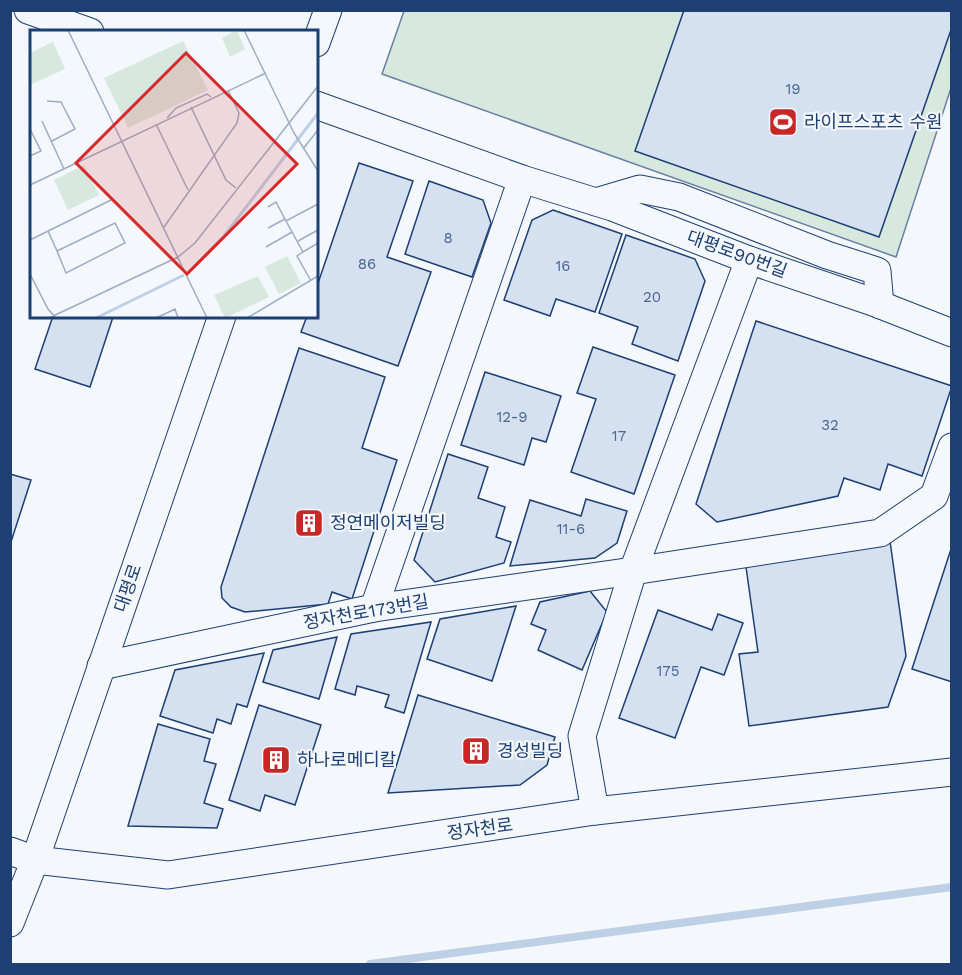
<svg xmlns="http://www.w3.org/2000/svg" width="962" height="975" viewBox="0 0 962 975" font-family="'Work Sans','Noto Sans KR',sans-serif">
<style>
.green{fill:#d7e8df;stroke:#687fa3;stroke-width:1.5}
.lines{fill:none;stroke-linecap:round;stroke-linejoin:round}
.stream{stroke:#bed0e5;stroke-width:8}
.building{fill:#d5e0f0;stroke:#1d3f73;stroke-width:1.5}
.minor-casing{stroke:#1d3f73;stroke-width:29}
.minor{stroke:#f4f7fb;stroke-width:27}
.labels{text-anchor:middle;stroke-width:4.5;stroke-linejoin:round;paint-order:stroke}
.number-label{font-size:15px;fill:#4b6792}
.poi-label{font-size:18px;fill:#1d3f73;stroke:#f4f7fb;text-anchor:start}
.street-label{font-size:18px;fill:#1d3f73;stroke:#f4f7fb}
.inset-river{fill:none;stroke:#bed0e5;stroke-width:3}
.inset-road{fill:none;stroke:#9eadc5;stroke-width:1.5}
.view{fill:#d62828;fill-opacity:0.15;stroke:#d62828;stroke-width:3}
.inset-edge{fill:none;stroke:#1d3f73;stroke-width:3}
</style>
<rect width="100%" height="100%" fill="#f4f7fb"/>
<!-- green -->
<polygon class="green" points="404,11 951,11 951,88 896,257 382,74"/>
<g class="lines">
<!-- stream -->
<polyline class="stream" points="370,964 952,887"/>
</g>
<!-- building -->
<g class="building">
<polygon points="684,10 952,10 952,27 879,237 635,151"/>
<polygon points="359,163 413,181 387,257 431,272 398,366 301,332 307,316 316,316 316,289"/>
<polygon points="429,181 483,200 491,223 472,277 405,254"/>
<polygon points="553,210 622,234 595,312 556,299 550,316 504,300 532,220"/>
<polygon points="626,235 695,259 705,281 678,361 632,344 638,327 599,313"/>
<polygon points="53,316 113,317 90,387 35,369"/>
<polygon points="756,321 952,386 922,476 888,464 880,490 844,478 838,496 717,522 696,504"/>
<polygon points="593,347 675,375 634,494 571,472 596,399 577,393"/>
<polygon points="299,348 385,377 362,448 397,460 352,599 332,592 328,604 245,612 231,607 222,598 221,587"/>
<polygon points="485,372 561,396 546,442 532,438 524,465 461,445"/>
<polygon points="448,454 488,467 478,498 505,507 496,537 511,542 504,563 435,582 414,560"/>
<polygon points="10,474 31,480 10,545"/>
<polygon points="586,499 627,511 617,543 595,558 510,566 530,500 581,516"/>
<polygon points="890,541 906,656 888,707 749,726 739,654 758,652 745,560"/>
<polygon points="952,546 952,682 912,669"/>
<polygon points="590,591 607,612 582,670 538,650 546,630 531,624 540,602"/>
<polygon points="516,606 492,681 427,659 440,619"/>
<polygon points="658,610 712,630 718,614 743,623 724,675 701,667 675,738 619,718"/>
<polygon points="431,622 404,713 385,707 389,695 357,686 355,695 335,689 351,634"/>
<polygon points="337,637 319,699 263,682 273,650"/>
<polygon points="264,653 247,707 237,704 231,724 217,719 213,733 160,716 175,670"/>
<polygon points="418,695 555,737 547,765 520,785 388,793"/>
<polygon points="259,705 321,725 295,805 265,795 260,811 229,800"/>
<polygon points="158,724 210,739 204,761 216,764 204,803 223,809 217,828 128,826"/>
</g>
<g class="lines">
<!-- minor casing -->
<g class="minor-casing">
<g id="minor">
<polyline points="28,10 90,32"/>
<polyline points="316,43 328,10"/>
<polyline points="316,105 522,179 612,207 749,260 873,302 952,333"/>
<polyline points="596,202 640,189 679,197 827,255 877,271 880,305"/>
<polyline points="374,608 522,179"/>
<polyline points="101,666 374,608 633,571 880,533 934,496 952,447"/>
<polyline points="595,811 582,736 633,571 749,260"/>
<polyline points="10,851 35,860 168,875 595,811 952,772"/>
<polyline points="10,923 35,860 222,316"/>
</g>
</g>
<!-- minor -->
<use href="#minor" class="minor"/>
</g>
<!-- icons -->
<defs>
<g id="stadium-square" transform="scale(1.5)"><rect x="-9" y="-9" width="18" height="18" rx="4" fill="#c62828" stroke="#f4f7fb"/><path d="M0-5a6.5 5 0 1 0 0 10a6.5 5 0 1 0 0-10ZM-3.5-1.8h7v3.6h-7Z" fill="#fff"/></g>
<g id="building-square" transform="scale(1.5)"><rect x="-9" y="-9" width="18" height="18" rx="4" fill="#c62828" stroke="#f4f7fb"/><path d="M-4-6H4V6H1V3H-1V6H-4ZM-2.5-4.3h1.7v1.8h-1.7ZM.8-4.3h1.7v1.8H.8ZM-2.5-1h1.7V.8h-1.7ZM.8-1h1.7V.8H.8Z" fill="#fff"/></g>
</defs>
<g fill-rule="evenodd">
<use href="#stadium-square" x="783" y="122"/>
<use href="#building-square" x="309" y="523"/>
<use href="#building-square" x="476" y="751"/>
<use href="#building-square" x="276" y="760"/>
</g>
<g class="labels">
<!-- number labels -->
<g class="number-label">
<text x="793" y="94">19</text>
<text x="448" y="243">8</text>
<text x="367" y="269">86</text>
<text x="563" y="271">16</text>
<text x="652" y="302">20</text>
<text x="512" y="422">12-9</text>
<text x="830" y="430">32</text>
<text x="619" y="441">17</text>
<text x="571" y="534">11-6</text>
<text x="668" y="676">175</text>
</g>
<!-- poi labels -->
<g class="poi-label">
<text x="804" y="128">라이프스포츠 수원</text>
<text x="330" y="529">정연메이저빌딩</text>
<text x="497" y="757">경성빌딩</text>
<text x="297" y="766">하나로메디칼</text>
</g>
<!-- street labels -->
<g class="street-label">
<text transform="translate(737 254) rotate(20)" y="6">대평로90번길</text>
<text transform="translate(128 588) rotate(-71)" y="6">대평로</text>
<text transform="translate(366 612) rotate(-10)" y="6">정자천로173번길</text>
<text transform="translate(480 829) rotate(-8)" y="6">정자천로</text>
</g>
</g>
<!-- overview -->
<g transform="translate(30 30)">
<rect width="288" height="288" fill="#f4f7fb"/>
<path d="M207,0L215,19L200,27L192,8ZM153,11L178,60L98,98L74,48ZM23,12L35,39L0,55V23ZM54,135L69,165L38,180L24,150ZM257,226L271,253L249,264L235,237ZM228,246L239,267L195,288L184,265Z" fill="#d7e8df"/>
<path class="inset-river" d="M158,243L194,206L288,83M66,288L154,245"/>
<path class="inset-road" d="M38,0L177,288M214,0L264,103L288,141M17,71L31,72L45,99L22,111M161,77L196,150L206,158M137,88L146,78L177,64L181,67M12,91L34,139M126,94L158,160M0,99L11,121L0,126M273,119L288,100M0,155L236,43M238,177L246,172L256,191L288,174M256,191L273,222L288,213M134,197L207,93L209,83L198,60M238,198L255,189M18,201L27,221L36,243L95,213L85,193L27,221M0,210L83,169M268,211L288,200M236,217L262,202M273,222L267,226L281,251M0,244L18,279L26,288M19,288L148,227L165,213L288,56M126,288L145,279L148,288M217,288L288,246"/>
<path class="view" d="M156,23L267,134L157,244L46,133Z"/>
<rect width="288" height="288" class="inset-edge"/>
</g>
<!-- border -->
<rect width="962" height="975" fill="none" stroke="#1d3f73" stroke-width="24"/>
</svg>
